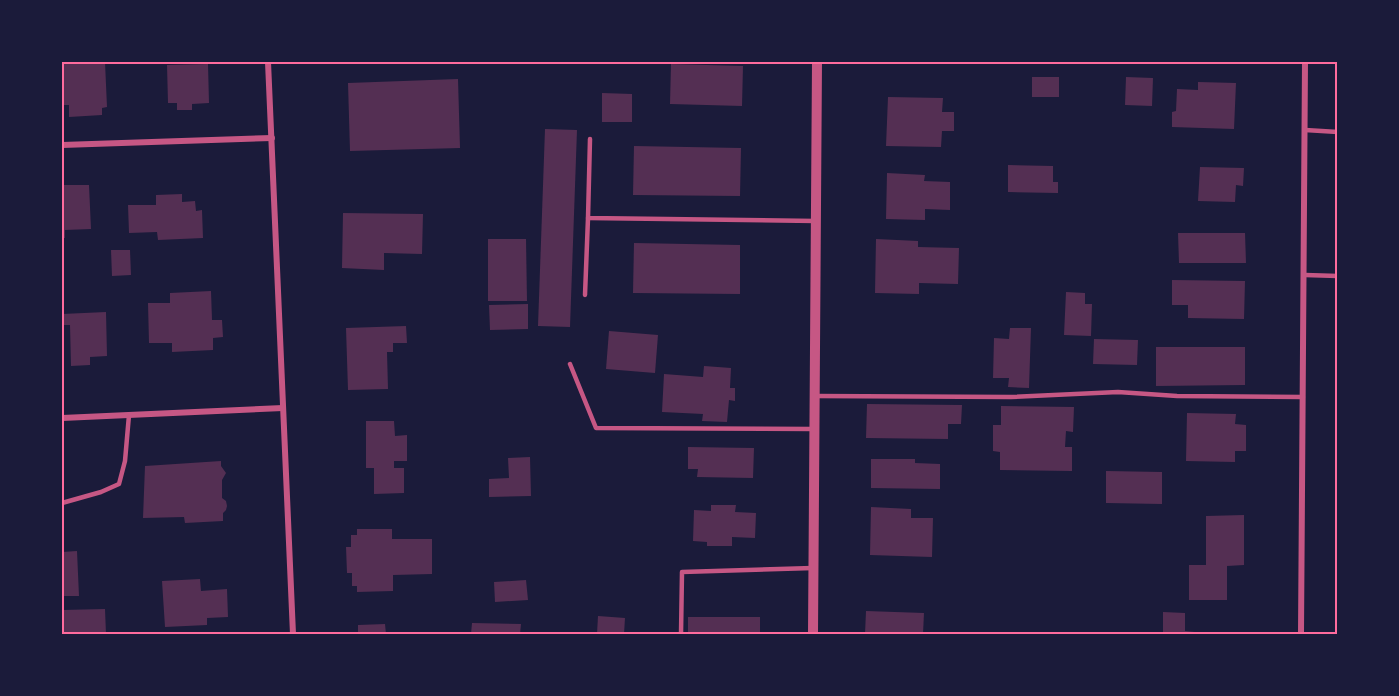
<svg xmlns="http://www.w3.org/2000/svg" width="1399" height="696" viewBox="0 0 1399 696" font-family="'PT Sans',sans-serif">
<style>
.building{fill:#542f53}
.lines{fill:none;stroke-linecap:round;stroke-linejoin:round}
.service{stroke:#c65784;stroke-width:4.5}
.minor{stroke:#c65784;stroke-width:6}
.tertiary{stroke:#c65784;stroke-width:10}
.neatline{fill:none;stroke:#ff6b9d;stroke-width:2}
</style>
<rect width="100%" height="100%" fill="#1b1b3a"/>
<!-- building -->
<g class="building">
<polygon points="62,62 105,62 107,107 102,108 102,115 69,117 69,105 63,105"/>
<polygon points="208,64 209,103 192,104 192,110 177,110 177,103 168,103 167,65"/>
<polygon points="671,64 743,66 742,106 670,104"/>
<rect x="1032" y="77" width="27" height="20"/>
<polygon points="1126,77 1153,78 1152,106 1125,105"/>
<polygon points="458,79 460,148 350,151 348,83"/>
<polygon points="1198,82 1236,83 1234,129 1172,127 1172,112 1176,111 1177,89 1198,90"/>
<polygon points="602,93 632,94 632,122 602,122"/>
<polygon points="888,97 943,98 942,112 954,112 954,131 942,131 941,147 886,146"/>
<polygon points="545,129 577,130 570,327 538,326"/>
<polygon points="634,146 741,148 740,196 633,195"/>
<polygon points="1008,165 1053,166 1053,182 1058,182 1058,193 1008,192"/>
<polygon points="1200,167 1244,168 1243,186 1236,185 1235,202 1198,201"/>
<polygon points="887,173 925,175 924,181 950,182 950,210 925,209 925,220 886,219"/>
<polygon points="62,185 89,185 91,229 65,230 65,238 62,238"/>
<polygon points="182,194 182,202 195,201 196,211 202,210 203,238 158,240 157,232 129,233 128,205 156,205 156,195"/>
<polygon points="343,213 423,214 422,254 384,253 384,270 342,268"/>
<polygon points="1178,233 1245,233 1246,263 1179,263"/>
<polygon points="488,239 526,239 527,301 488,301"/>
<polygon points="876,239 918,241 918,247 959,248 958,284 919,283 919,294 875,293"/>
<polygon points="634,243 740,245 740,294 633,293"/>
<polygon points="111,250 130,250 131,275 112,276"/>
<polygon points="1172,280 1245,281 1244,319 1188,318 1188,305 1172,305"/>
<polygon points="211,291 212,320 222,320 223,337 213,338 213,350 172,352 172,343 149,343 148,303 170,303 170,293"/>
<polygon points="1066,292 1085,293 1085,304 1092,304 1091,336 1064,335"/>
<polygon points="528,304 528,329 490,330 489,305"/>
<polygon points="106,312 107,356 90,357 90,365 71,366 70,325 62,325 62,314"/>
<polygon points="406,326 407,343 393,343 393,352 387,352 388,389 348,390 346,328"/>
<polygon points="1010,328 1031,328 1029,388 1008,387 1009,378 993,378 994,338 1009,339"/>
<polygon points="609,331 658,335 655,373 606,369"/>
<polygon points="1094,339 1138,340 1137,365 1093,364"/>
<polygon points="1156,347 1245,347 1245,385 1156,386"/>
<polygon points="704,366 731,368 730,388 735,388 735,401 729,400 727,422 702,421 703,414 662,412 664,374 703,377"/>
<polygon points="867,404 962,405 961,424 948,424 948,439 866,438"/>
<polygon points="1001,406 1074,407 1073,432 1066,431 1065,447 1072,447 1072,471 1000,470 1000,452 993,451 993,425 1001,425"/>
<polygon points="1187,413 1236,414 1235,424 1246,425 1246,451 1235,451 1235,462 1186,461"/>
<polygon points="366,421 394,421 395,436 407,435 407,461 394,461 394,468 404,468 404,493 374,494 374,468 366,468"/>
<polygon points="688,447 754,448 753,478 697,477 698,469 688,469"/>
<polygon points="530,457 531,496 489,497 489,479 509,478 508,458"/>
<polygon points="871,459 915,459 915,463 940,464 940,489 871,488"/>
<polygon points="221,461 221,466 226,473 222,480 222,498 226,501 227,506 226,510 223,513 223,521 185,523 184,517 143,518 145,466"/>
<polygon points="1106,471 1162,472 1162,504 1106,503"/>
<polygon points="711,505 736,505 735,512 756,513 755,538 732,537 732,546 707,546 707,542 693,541 694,510 711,511"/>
<polygon points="871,507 911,509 911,518 933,518 932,557 870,555"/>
<polygon points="1244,515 1244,565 1227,566 1227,600 1189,600 1189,565 1206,565 1206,516"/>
<polygon points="357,529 392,529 392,539 432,539 432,574 393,575 393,591 357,592 357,586 352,586 352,573 347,573 346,547 351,547 351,535 357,535"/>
<polygon points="77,551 79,596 64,596 64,604 62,605 62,552"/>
<polygon points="200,579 201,591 227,589 228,617 207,618 207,625 165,627 162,581"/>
<polygon points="526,580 528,600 495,602 494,582"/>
<polygon points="105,609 106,634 62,634 62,610"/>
<polygon points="866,611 924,613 923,634 865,634"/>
<polygon points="1163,612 1185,613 1185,631 1195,632 1195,634 1163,634"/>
<polygon points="598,616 625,618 624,634 597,634"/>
<rect x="688" y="617" width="72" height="17"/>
<polygon points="472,623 521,624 520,634 471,634"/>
<polygon points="385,624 386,634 358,634 358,625"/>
</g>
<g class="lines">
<!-- service -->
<g class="service">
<polyline points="1305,130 1338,132"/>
<polyline points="590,139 588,218 816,221"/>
<polyline points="1305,275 1338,276"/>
<polyline points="585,295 588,218"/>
<polyline points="570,364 596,428 814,429"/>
<polyline points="815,396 1011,397 1118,392 1177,396 1303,397"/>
<polyline points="62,503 101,492 119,484 125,461 129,415"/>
<polyline points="681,634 682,572 813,568"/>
</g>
<!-- minor -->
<g class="minor">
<polyline points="268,62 293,634"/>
<polyline points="62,145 272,138"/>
<polyline points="62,418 283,408"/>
<polyline points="1301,634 1305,62"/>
</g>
<!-- tertiary -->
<polyline class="tertiary" points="813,634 817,62"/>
</g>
<!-- border -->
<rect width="1399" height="696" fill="none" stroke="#1b1b3a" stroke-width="126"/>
<rect x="63" y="63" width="1273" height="570" class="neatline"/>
</svg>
